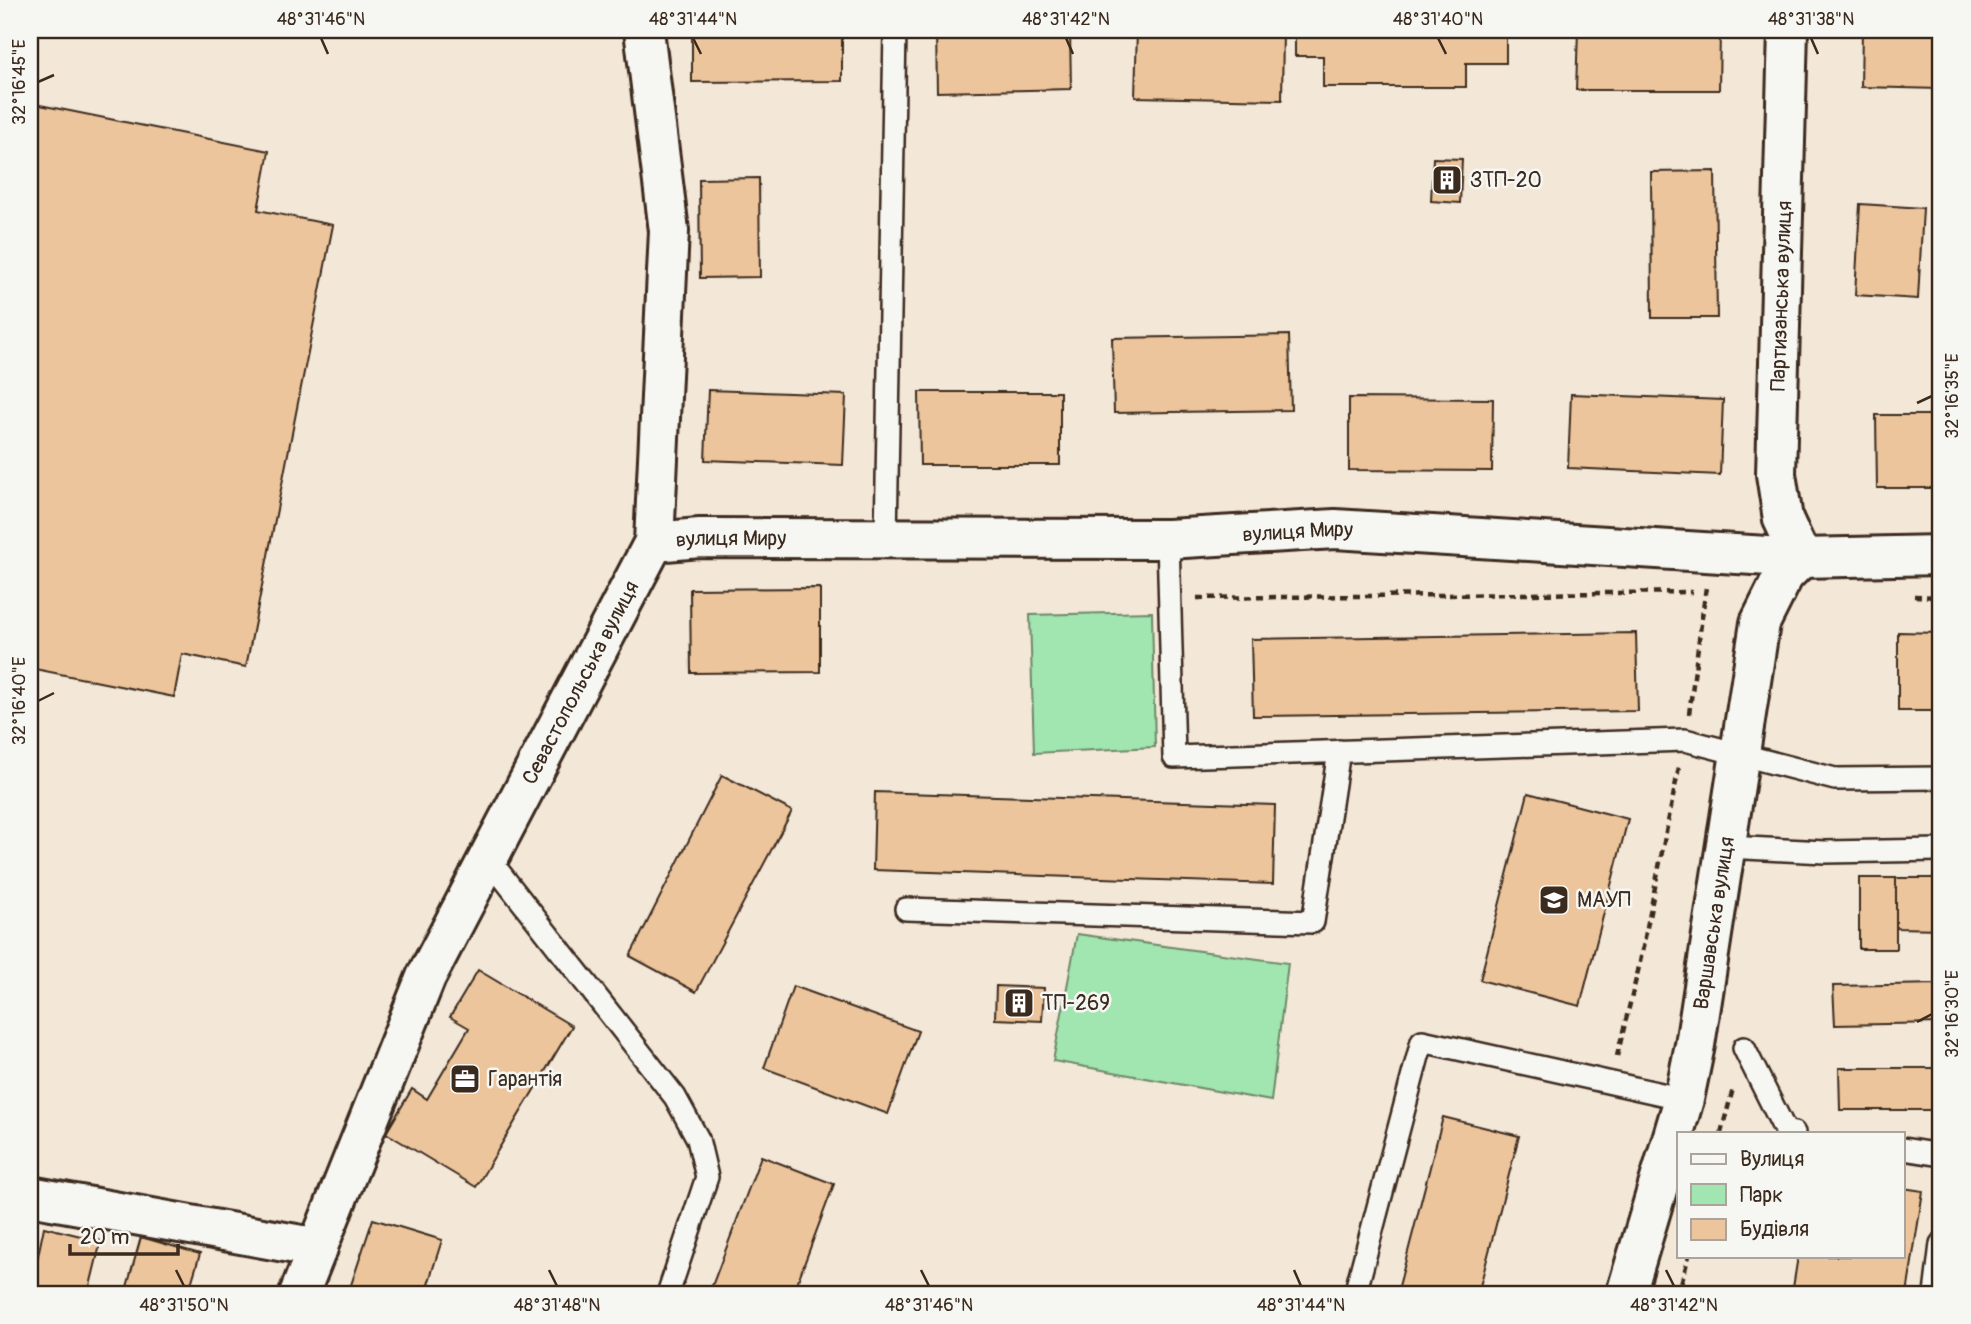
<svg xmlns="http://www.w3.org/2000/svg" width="1971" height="1324" viewBox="0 0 1971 1324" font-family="Pangolin,sans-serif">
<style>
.green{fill:#a1e5b0;stroke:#6e8867;stroke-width:2}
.building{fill:#ecc59c;stroke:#3b2a1e;stroke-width:2}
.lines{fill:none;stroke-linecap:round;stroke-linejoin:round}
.service-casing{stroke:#3b2a1e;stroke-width:26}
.minor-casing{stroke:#3b2a1e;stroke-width:44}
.tertiary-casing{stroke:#3b2a1e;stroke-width:44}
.path{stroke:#3b2a1e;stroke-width:4.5;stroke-dasharray:7 5;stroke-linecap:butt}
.service{stroke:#f6f6f2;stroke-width:21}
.minor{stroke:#f6f6f2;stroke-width:38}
.tertiary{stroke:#f6f6f2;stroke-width:38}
.ticks{fill:none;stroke:#3b2a1e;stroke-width:2.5}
.labels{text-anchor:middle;stroke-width:5;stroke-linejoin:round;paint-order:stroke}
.poi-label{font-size:21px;fill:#3b2a1e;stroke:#f6f6f2;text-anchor:start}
.street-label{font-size:21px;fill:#3b2a1e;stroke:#f6f6f2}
.neatline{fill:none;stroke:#3b2a1e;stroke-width:2.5}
.ticks-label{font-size:18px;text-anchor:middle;fill:#3b2a1e}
</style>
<rect width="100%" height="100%" fill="#f3e7d8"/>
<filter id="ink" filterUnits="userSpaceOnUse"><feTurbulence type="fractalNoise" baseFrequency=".0143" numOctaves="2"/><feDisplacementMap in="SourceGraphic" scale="14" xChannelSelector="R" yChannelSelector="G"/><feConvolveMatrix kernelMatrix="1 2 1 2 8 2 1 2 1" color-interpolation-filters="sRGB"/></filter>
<g filter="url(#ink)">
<!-- green -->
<g class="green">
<polygon points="1152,612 1155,747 1034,753 1030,615"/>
<polygon points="1077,934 1288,963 1271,1101 1053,1061"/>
</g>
<!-- building -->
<g class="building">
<polygon points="692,30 842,30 842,81 692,82"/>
<polygon points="936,30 1070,30 1071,89 937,92"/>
<polygon points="1137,30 1283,30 1282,100 1135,97"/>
<polygon points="1295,30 1506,30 1506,63 1466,63 1466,87 1323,87 1323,56 1295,56"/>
<polygon points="1578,30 1720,30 1719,90 1576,90"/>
<polygon points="1862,30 1941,30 1941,89 1861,87"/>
<polygon points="30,103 269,151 258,210 333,225 246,667 182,654 174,697 30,668"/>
<polygon points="1433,158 1462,159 1460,203 1431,201"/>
<polygon points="1715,171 1717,318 1652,318 1651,172"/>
<polygon points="759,178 760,277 700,278 699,179"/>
<polygon points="1860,204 1923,208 1918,299 1855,295"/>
<polygon points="1289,335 1291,410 1114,413 1112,338"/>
<polygon points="708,390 846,395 843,465 705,460"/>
<polygon points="919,392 1060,392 1060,465 920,465"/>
<polygon points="1571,394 1723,400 1720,475 1568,468"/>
<polygon points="1349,398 1493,399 1492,471 1349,470"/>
<polygon points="1876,415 1941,415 1941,488 1877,488"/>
<polygon points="820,588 820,672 691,673 690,589"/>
<polygon points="1898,632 1941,633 1941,711 1898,711"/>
<polygon points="1636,633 1638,711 1253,716 1251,639"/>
<polygon points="722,775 792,811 696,992 630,956"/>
<polygon points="875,792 1275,805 1273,884 873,870"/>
<polygon points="1528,793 1628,819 1580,1006 1480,980"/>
<rect x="1859" y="878" width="37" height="71"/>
<polygon points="1896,878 1941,878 1941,929 1896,928"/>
<polygon points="478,970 572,1026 476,1187 386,1133 412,1089 427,1099 469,1028 450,1017"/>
<polygon points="1941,984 1941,1023 1835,1025 1833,986"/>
<polygon points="793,986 918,1031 888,1114 764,1068"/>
<polygon points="996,986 1044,988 1042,1021 995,1019"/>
<polygon points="1839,1068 1941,1068 1941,1110 1840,1110"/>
<polygon points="1443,1117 1519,1136 1478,1294 1397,1294"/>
<polygon points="761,1156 834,1184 793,1294 709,1294"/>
<polygon points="1903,1188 1923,1191 1907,1294 1792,1294 1798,1256 1903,1256"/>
<polygon points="373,1219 442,1240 425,1294 348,1294"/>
<polygon points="44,1227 101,1241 88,1294 30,1294"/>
<polygon points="141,1237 200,1254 188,1294 125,1294"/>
<polygon points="944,1285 969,1294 940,1294"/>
</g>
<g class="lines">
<!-- service casing -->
<g class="service-casing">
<g id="service">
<polyline points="886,538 895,30"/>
<polyline points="1168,539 1174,757 1685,740 1835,779 1941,778"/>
<polyline points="1726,847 1825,852 1941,850"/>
<polyline points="488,858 675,1097 698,1139 707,1177 668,1294"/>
<polyline points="906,909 1313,922 1339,751"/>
<polyline points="1744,1048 1786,1132 1794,1133"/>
<polyline points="1903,1149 1941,1155"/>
<polyline points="1355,1294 1422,1041 1684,1099"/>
<polyline points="1935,1294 1941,1244"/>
</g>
</g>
<!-- minor casing -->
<g class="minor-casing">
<g id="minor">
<polyline points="1788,30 1776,474 1783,519 1801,558"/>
<path id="s1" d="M654,542L700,538L1168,539L1335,529L1801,558L1941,555"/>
<polyline points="30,1196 318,1248"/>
<path id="s2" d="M1626,1294L1684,1099L1695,1045L1760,623L1784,575L1801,558"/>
</g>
</g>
<!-- tertiary casing -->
<g class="tertiary-casing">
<g id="tertiary">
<path id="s3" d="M299,1294L426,977L654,542L669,231L644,30"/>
</g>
</g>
<!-- path -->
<g class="path">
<polyline points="1914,596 1941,597"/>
<polyline points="1197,598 1692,592"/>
<polyline points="1689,714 1706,587"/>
<polyline points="1617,1056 1639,967 1679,767"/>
<polyline points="1721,1133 1733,1089"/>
<polyline points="1678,1294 1689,1256"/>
</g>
<!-- service -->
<use href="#service" class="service"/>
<!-- minor -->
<use href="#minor" class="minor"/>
<!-- tertiary -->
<use href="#tertiary" class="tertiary"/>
</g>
</g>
<!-- ticks -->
<path class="ticks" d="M321,38L328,54M693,38L701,54M1066,38L1073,54M1438,38L1446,54M1811,38L1818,54M38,82L54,75M1917,403L1932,396M38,701L54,693M1917,1022L1932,1014M176,1270L184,1286M549,1270L557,1286M921,1270L929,1286M1294,1270L1301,1286M1666,1270L1674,1286"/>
<!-- icons -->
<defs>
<g id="building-square" transform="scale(1.575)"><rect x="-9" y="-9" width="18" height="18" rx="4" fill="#3b2a1e" stroke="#f6f6f2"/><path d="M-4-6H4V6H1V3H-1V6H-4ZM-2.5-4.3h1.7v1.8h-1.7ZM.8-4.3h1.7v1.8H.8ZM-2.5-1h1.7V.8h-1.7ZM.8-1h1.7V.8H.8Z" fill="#fff"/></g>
<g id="university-square" transform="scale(1.575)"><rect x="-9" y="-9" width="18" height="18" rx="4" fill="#3b2a1e" stroke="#f6f6f2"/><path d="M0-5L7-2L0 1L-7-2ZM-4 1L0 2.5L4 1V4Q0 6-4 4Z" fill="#fff"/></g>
<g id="office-square" transform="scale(1.575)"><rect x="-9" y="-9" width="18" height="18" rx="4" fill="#3b2a1e" stroke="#f6f6f2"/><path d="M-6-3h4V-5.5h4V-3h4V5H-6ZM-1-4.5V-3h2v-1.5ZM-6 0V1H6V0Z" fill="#fff"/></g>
</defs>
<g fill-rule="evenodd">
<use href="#building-square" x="1447" y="180"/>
<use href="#university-square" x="1554" y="900"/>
<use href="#building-square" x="1019" y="1003"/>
<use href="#office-square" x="465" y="1079"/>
</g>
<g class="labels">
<!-- poi labels -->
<g class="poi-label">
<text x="1470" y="187">ЗТП-20</text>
<text x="1577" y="907">МАУП</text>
<text x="1042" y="1010">ТП-269</text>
<text x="488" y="1086">Гарантія</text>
</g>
<!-- street labels -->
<g class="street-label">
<text transform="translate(1781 296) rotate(-88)" y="7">Партизанська вулиця</text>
<text dy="7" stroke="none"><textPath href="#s1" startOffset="644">вулиця Миру</textPath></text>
<text dy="7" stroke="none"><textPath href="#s1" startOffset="77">вулиця Миру</textPath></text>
<text dy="7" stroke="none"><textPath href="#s3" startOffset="674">Севастопольська вулиця</textPath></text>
<text dy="7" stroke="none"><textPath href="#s2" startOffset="382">Варшавська вулиця</textPath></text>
</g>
</g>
<!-- margin -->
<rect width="1971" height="1324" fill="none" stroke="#f6f6f2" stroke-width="77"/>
<!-- legend -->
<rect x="1677" y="1132" width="228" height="126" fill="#f6f6f2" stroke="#aba49d" stroke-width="2"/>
<rect x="1691" y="1154" width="35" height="10" fill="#f6f6f2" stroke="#aba49d" stroke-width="2"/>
<text x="1740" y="1166" font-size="21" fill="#3b2a1e">Вулиця</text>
<rect x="1691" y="1184" width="35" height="21" fill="#a1e5b0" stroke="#aba49d" stroke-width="2"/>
<text x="1740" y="1202" font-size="21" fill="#3b2a1e">Парк</text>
<rect x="1691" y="1219" width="35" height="21" fill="#ecc59c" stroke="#aba49d" stroke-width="2"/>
<text x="1740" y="1236" font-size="21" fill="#3b2a1e">Будівля</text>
<!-- scale -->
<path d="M70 1244v10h108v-10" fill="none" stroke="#3b2a1e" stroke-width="3.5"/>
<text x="80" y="1244" font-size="21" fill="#3b2a1e" stroke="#f6f6f2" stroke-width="5" paint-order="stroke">20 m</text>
<rect x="38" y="38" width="1894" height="1248" class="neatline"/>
<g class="ticks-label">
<text x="321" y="25">48°31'46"N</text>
<text x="693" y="25">48°31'44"N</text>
<text x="1066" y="25">48°31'42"N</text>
<text x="1438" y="25">48°31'40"N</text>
<text x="1811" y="25">48°31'38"N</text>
<text transform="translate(19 82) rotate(-90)" y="6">32°16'45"E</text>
<text transform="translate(1952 396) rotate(-90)" y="6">32°16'35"E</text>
<text transform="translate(19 701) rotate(-90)" y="6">32°16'40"E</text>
<text transform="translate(1952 1014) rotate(-90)" y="6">32°16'30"E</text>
<text x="184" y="1311">48°31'50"N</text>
<text x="557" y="1311">48°31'48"N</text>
<text x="929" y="1311">48°31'46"N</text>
<text x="1301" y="1311">48°31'44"N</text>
<text x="1674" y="1311">48°31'42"N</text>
</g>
</svg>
